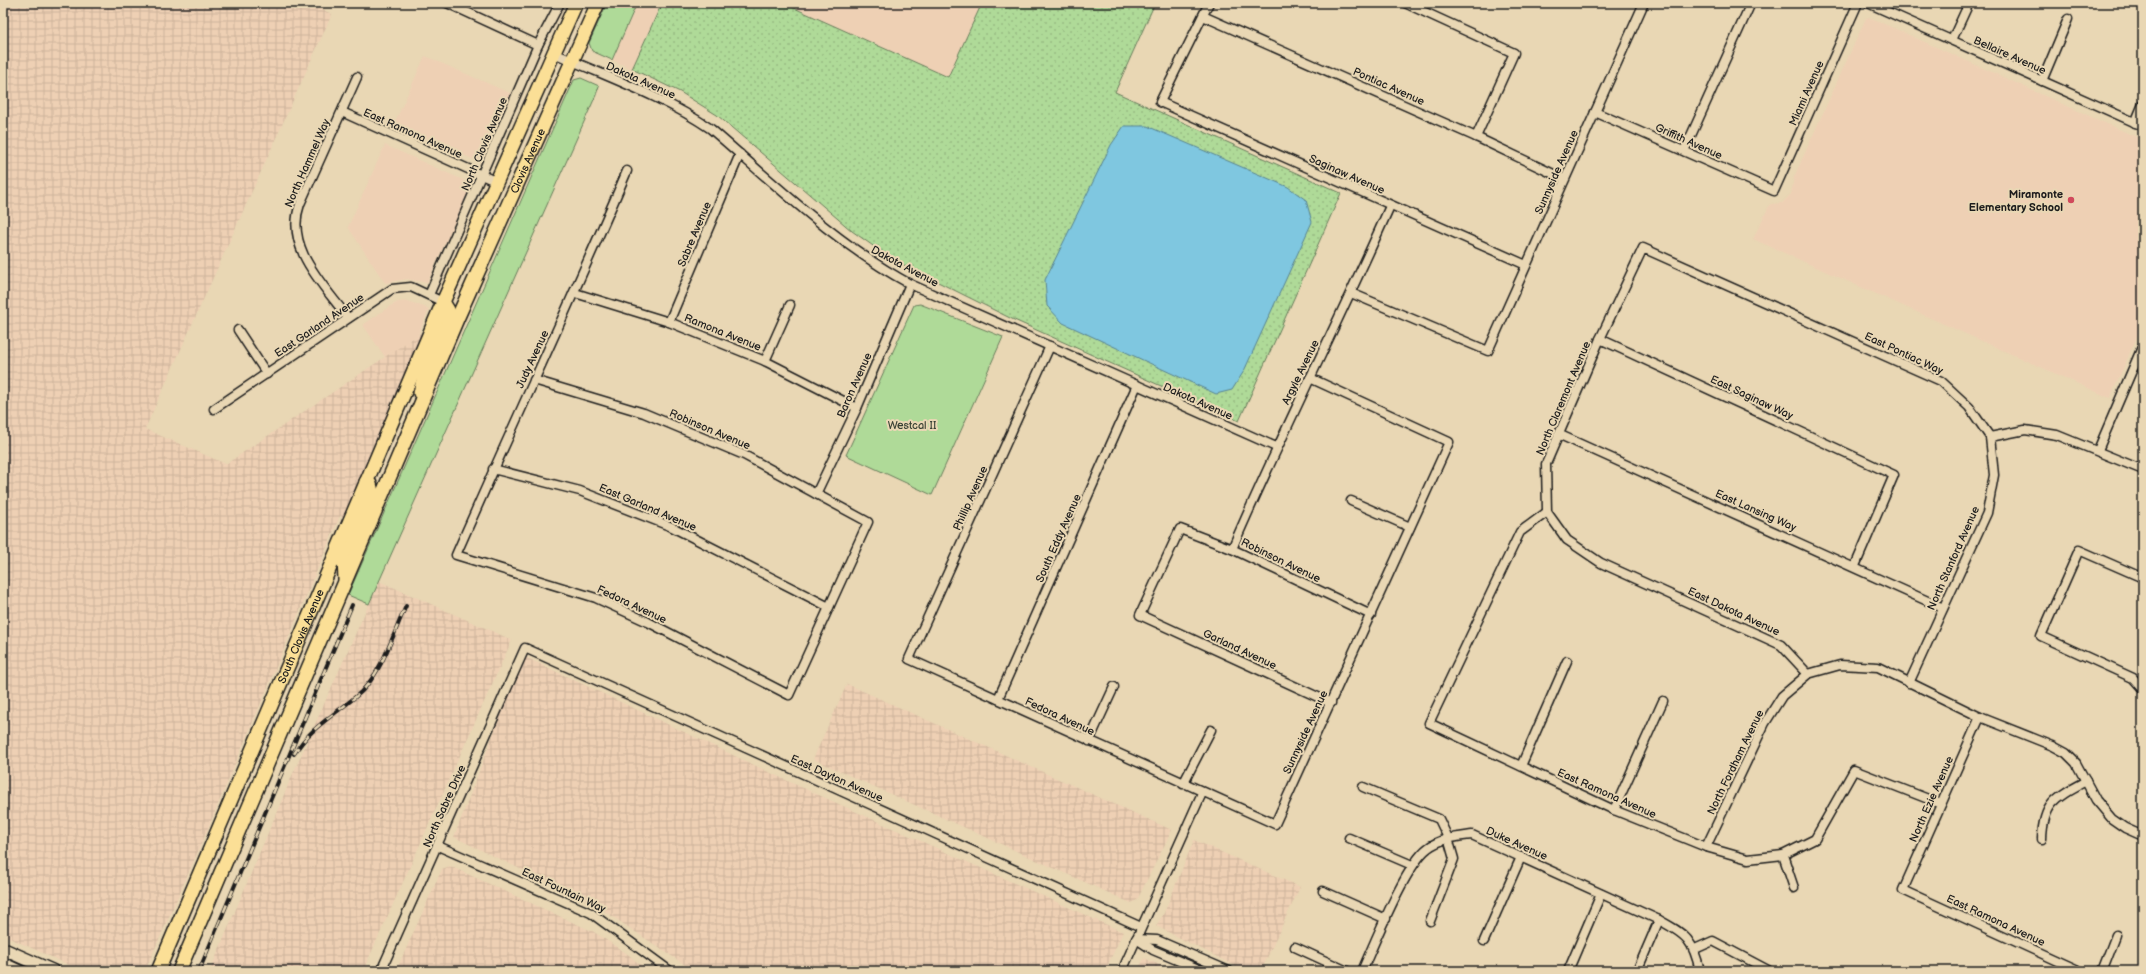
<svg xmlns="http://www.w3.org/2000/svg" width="2146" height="974" viewBox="0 0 2146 974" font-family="'Balsamiq Sans',sans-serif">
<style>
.built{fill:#eed0b4}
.industrial{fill:url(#industrial-grid)}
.grass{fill:url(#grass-dots);stroke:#667b5a}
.park{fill:#afda98;stroke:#667b5a}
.water{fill:#7fc7e0;stroke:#578392}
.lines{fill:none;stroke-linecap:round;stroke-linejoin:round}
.minor-casing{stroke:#1c1c1c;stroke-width:11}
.secondary-casing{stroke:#1c1c1c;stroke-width:15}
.primary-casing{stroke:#1c1c1c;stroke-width:16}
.minor{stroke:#e9d7b4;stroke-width:8}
.secondary{stroke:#e9d7b4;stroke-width:12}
.primary{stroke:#fbdf96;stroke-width:13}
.rail-casing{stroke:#1c1c1c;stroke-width:4}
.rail{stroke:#e9d7b4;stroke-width:2.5;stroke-dasharray:8;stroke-linecap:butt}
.poi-dot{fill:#d1495b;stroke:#e9d7b4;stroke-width:1.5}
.labels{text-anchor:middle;stroke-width:4;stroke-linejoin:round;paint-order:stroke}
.street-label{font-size:11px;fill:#1c1c1c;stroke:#e9d7b4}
.poi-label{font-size:11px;font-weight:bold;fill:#1c1c1c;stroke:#e9d7b4;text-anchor:end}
.park-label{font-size:11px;fill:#394235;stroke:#e9d7b4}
</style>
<defs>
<pattern id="industrial-grid" width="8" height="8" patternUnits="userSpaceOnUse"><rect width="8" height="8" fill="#eed0b4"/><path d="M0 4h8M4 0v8" fill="none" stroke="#ccb29a"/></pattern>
<pattern id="grass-dots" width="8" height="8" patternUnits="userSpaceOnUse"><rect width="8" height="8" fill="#afda98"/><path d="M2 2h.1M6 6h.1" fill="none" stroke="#96ba82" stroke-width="1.8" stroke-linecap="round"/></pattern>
</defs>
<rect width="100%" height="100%" fill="#e9d7b4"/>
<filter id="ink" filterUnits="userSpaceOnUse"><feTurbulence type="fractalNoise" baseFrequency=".025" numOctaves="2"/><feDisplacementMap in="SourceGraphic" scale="8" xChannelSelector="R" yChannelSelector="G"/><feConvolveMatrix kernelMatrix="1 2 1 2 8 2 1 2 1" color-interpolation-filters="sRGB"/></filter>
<g filter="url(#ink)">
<!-- built -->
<g class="built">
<polygon points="637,3 662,3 632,69 612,60"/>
<polygon points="783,3 982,3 948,77"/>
<polygon points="1869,17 2143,140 2143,323 2110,398 1753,239 1770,204 1782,203 1791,194 1794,177 1866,18"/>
<polygon points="425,56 512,94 481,163 394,124"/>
<polygon points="385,145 472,184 427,283 407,279 385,283 348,227"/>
<polygon points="408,301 429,309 418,335 385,357 363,325 390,306 398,302"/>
</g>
<!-- industrial -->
<g class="industrial">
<polygon points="3,3 308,3 332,14 145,429 226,464 434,324 347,519 340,516 201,845 145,971 82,971 3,935"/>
<polygon points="379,581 512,640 363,971 210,971 291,778"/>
<polygon points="523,656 790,782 1123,932 1105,971 694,971 595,905 454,837"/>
<polygon points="847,684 1172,830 1137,900 1131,903 813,759"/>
<polygon points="1194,840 1300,887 1261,971 1245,971 1156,926 1164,913"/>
<polygon points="450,866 594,932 629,955 647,971 396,971 442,869"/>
<polygon points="1144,958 1173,971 1138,971"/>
</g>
<!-- grass -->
<polygon class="grass" points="662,3 783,3 948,77 982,3 1155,3 1115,92 1341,193 1239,421 1012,319 902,264 876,248 852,231 717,115 680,92 632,69"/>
<!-- park -->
<g class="park">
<polygon points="607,3 637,3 612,60 592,51 589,43"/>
<polygon points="581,78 599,86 596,95 369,604 348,595 574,80"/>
<polygon points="920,304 1003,337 932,495 846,455 914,305"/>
</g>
<!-- water -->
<polygon class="water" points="1124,126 1147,126 1288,187 1306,200 1312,222 1244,371 1232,390 1216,394 1063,323 1047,306 1045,280 1111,145"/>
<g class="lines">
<!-- minor casing -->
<g class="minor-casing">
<g id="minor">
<polyline points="447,3 538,45"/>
<polyline points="1209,3 1160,102 1526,265"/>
<polyline points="1405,3 1514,53 1476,137"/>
<polyline points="1868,3 2143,126"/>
<polyline points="1203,16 1476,137 1564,179"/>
<polyline points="1952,40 1969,3"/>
<path d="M554,53C607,77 663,96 711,129C775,184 836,244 910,284L1276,447"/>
<polyline points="2042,81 2068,19"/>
<polyline points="342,112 497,182"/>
<polyline points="1595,112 1774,191 1858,3"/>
<polyline points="2135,123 2143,104"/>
<polyline points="1684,151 1751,3"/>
<polyline points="575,293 669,322 765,361 857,408"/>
<polyline points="1351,293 1488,351 1644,3"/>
<polyline points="429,295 538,45 560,3"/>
<path d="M348,318C324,285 284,248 300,204L357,77"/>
<polyline points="669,322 740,154"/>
<polyline points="238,330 267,374"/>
<polyline points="1600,339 1894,475 1855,566"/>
<polyline points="1050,346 909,659 1275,824 1449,442 1310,378"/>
<polyline points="765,361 790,305"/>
<path d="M534,380L644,413L744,455L868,522L789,695L648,622L596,598L456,555C512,427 572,300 627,171"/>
<polyline points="214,409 392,289 411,287 443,302"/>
<polyline points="1558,434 1943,608"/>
<polyline points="1990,437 2025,430 2057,435 2143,470"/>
<polyline points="2098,450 2143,345"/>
<polyline points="493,469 580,491 672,527 829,607"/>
<polyline points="816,494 857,408 910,284"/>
<polyline points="1351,501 1410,527"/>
<polyline points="1547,512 1546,464 1600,339 1643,248 1941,381 1969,407 1990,437 1994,475 1987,513 1909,683"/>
<polyline points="1547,512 1520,532 1429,723 1614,810 1706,847 1748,859 1783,855 1815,839 1854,770 1941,804"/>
<polyline points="1547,512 1567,540 1601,563 1781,645 1808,674 1840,665 1878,667 1980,717 2053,746 2066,753 2076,763 2096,800 2112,819 2125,828 2143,836"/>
<path d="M1232,549C1282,433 1339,321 1390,206"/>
<polyline points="2143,578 2079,550 2041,636 2133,678 2143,689"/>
<polyline points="998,699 1137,385"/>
<polyline points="1331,703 1140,615 1180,529 1232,549 1371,615"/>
<polyline points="1980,717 1903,890 2080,971"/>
<polyline points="1089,741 1114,687"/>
<polyline points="1521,766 1567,661"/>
<polyline points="1183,784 1211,730"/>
<polyline points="1363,787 1439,819 1448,838 1454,859 1430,921"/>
<polyline points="1614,810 1663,701"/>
<polyline points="1349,838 1412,865"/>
<path d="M2042,839C2043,803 2056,797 2086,781"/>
<polyline points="438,846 591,913 670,971"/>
<polyline points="1706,847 1765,723 1782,696 1808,674"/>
<polyline points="1783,855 1794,888"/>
<polyline points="1323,891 1386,919"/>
<polyline points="1136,939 1157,940 1229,971"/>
<polyline points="1136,939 1153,950 1203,971"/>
<polyline points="1484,941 1521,857"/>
<polyline points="1295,947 1347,971"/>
<polyline points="1695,949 1713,941 1768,970 1767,971"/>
<polyline points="381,971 525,648 1141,927"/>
<polyline points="1122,971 1202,793"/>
<path d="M1362,971C1375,942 1406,864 1428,848C1441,838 1457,837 1472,835L1659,920C1687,935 1693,940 1700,971"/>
<polyline points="1568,971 1601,894"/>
<polyline points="1637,971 1659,920"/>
<polyline points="2102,971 2116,935"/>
</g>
</g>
<!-- secondary casing -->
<g class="secondary-casing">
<g id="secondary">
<polyline points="3,949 53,971"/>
<polyline points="3,964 18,971"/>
</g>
</g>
<!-- primary casing -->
<g class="primary-casing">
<g id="primary">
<polyline points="420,393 425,372 448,315 448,310 443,302"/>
<polyline points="345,579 344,560 372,492 370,484 366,482"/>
<path id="s1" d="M158,971L443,302L576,3"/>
<path id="s2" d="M179,971L457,319L598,3"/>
</g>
</g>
<!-- minor -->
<use href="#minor" class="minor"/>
<!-- secondary -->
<use href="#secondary" class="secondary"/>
<!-- primary -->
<use href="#primary" class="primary"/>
<!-- rail casing -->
<g class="rail-casing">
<g id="rail">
<path d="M294,754C312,725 337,714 361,692C383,670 393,634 406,606"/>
<polyline points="199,971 352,605"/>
</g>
</g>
<!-- rail -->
<use href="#rail" class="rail"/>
</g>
</g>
<!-- markers -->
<circle class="poi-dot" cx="2071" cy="200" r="4"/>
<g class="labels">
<!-- street labels -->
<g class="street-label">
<text transform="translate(2010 55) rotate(24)" y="4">Bellaire Avenue</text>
<text transform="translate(641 80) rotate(24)" y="4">Dakota Avenue</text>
<text transform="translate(1389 86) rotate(24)" y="4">Pontiac Avenue</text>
<text transform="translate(1806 93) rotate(-66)" y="4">Miami Avenue</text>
<text transform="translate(413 133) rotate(24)" y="4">East Ramona Avenue</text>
<text transform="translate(1689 141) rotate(24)" y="4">Griffith Avenue</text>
<text transform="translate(484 144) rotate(-67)" y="4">North Clovis Avenue</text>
<text dy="4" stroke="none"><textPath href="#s2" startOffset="882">Clovis Avenue</textPath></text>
<text transform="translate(307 163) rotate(-66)" y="4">North Hammel Way</text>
<text transform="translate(1556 172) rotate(-66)" y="4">Sunnyside Avenue</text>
<text transform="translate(1347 174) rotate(24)" y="4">Saginaw Avenue</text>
<text transform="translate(694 234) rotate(-67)" y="4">Sabre Avenue</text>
<text transform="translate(905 266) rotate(28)" y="4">Dakota Avenue</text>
<text transform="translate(319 325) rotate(-34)" y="4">East Garland Avenue</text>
<text transform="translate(723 332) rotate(22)" y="4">Ramona Avenue</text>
<text transform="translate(1904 353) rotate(25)" y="4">East Pontiac Way</text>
<text transform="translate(532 359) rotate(-65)" y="4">Judy Avenue</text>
<text transform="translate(1300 372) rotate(-64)" y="4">Argyle Avenue</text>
<text transform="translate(854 385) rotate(-66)" y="4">Baron Avenue</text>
<text transform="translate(1752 397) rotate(25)" y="4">East Saginaw Way</text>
<text transform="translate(1563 398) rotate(-67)" y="4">North Claremont Avenue</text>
<text transform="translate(1198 401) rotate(24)" y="4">Dakota Avenue</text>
<text transform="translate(710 429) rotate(23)" y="4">Robinson Avenue</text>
<text transform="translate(970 498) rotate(-66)" y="4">Phillip Avenue</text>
<text transform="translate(648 507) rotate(23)" y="4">East Garland Avenue</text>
<text transform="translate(1756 510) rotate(24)" y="4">East Lansing Way</text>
<text transform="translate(1058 538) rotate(-66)" y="4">South Eddy Avenue</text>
<text transform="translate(1953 558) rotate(-66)" y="4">North Stanford Avenue</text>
<text transform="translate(1281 560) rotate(26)" y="4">Robinson Avenue</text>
<text transform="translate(632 604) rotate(25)" y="4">Fedora Avenue</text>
<text transform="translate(1734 611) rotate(25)" y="4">East Dakota Avenue</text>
<text dy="4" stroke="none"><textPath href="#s1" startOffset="364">South Clovis Avenue</textPath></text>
<text transform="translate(1240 649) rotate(25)" y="4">Garland Avenue</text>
<text transform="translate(1060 716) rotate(25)" y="4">Fedora Avenue</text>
<text transform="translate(1305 732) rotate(-65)" y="4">Sunnyside Avenue</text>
<text transform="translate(1735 762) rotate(-64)" y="4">North Fordham Avenue</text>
<text transform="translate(837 778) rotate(24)" y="4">East Dayton Avenue</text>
<text transform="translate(1607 793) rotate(24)" y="4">East Ramona Avenue</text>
<text transform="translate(1931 799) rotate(-66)" y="4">North Ezie Avenue</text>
<text transform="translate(444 806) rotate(-66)" y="4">North Sabre Drive</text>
<text transform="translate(1517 843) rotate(24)" y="4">Duke Avenue</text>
<text transform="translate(564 890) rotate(25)" y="4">East Fountain Way</text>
<text transform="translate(1996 920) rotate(25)" y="4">East Ramona Avenue</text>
</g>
<!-- poi labels -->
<g class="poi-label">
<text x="2063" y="198">Miramonte<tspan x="2063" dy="13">Elementary School</tspan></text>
</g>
<!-- park labels -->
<g class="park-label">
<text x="912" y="429">Westcal II</text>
</g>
</g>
<!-- margin -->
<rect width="2146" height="974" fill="none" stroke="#e9d7b4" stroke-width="16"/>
<rect x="8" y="8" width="2130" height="958" fill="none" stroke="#1c1c1c" stroke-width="1.5" filter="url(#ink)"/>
</svg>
